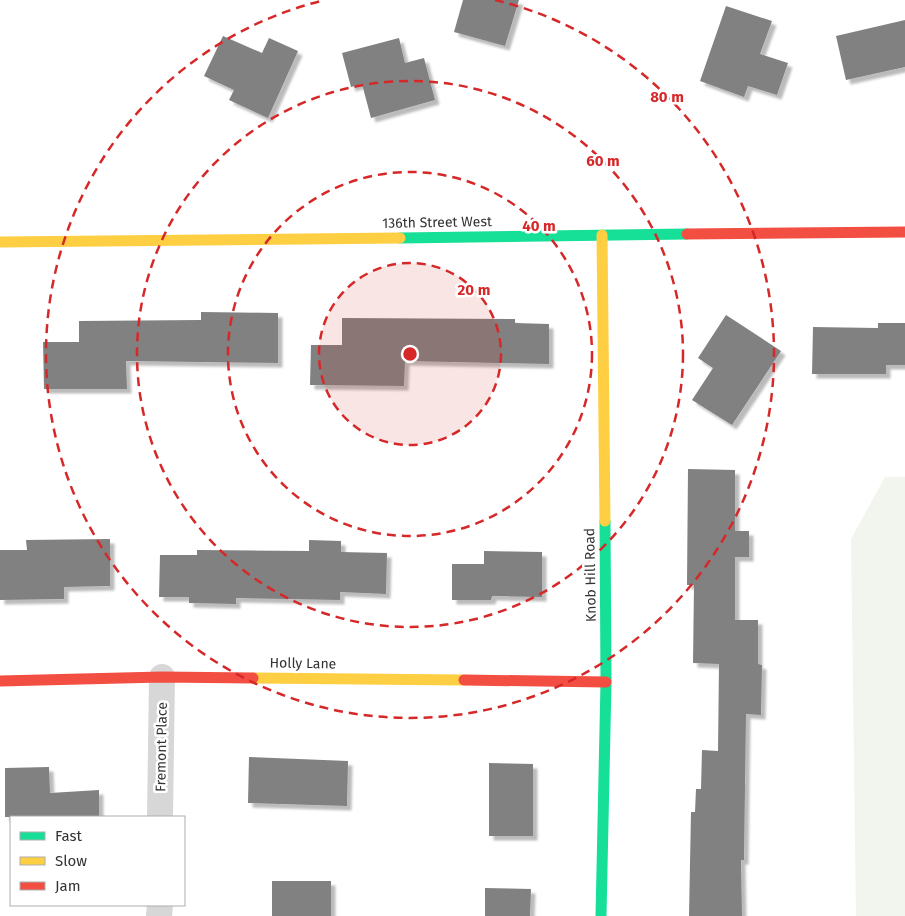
<svg xmlns="http://www.w3.org/2000/svg" width="905" height="916" viewBox="0 0 905 916" font-family="'Fira Sans',sans-serif">
<style>
.green{fill:#f1f5ed}
.building{fill:#818181;filter:url(#shadow)}
.lines{fill:none;stroke-linecap:round;stroke-linejoin:round}
.street{stroke:#d7d7d7;stroke-width:26}
.fast{stroke:#16e098;stroke-width:11}
.slow{stroke:#ffcf43;stroke-width:11}
.jam{stroke:#f24e42;stroke-width:11}
.ring{fill:none;stroke:#d62828;stroke-width:2.5;stroke-dasharray:9 6}
.labels{text-anchor:middle;stroke-width:5;stroke-linejoin:round;paint-order:stroke}
.street-label{font-size:14px;fill:#333;stroke:#fff}
.centre{fill:#d62828;stroke:#fff;stroke-width:2.5}
.ring-label{font-size:15px;text-anchor:middle;font-weight:bold;fill:#d62828;stroke:#fff;stroke-width:5;stroke-linejoin:round;paint-order:stroke}
</style>
<defs>
<filter id="shadow"><feDropShadow dx="4.5" dy="4.5" stdDeviation="1" flood-color="#0004"/></filter>
</defs>
<rect width="100%" height="100%" fill="#fff"/>
<!-- green -->
<polygon class="green" points="885,477 905,477 905,916 856,916 851,539"/>
<!-- building -->
<g class="building">
<polygon points="463,0 519,0 505,46 454,32"/>
<polygon points="726,6 772,21 760,54 788,63 777,95 748,86 744,97 700,81"/>
<polygon points="905,20 905,67 846,80 836,36"/>
<polygon points="223,36 262,53 269,38 298,51 268,118 229,100 234,90 204,76"/>
<polygon points="399,38 405,63 424,58 435,100 371,118 362,84 351,87 342,53"/>
<polygon points="201,312 278,313 278,363 126,361 127,389 44,389 43,342 79,342 79,321 201,320"/>
<polygon points="726,315 781,351 732,425 692,400 713,368 698,358"/>
<polygon points="342,318 515,319 515,323 549,324 549,364 405,361 404,386 310,385 311,345 342,345"/>
<polygon points="878,323 905,323 905,365 886,365 886,374 812,374 813,327 878,328"/>
<polygon points="688,469 735,470 735,531 749,531 749,557 735,557 735,620 758,620 758,664 762,665 761,715 746,714 744,860 741,860 742,916 689,916 691,812 695,812 696,789 701,789 702,750 718,751 719,664 693,663 694,585 687,585"/>
<polygon points="110,539 110,586 64,587 64,599 0,600 0,550 27,550 26,540"/>
<polygon points="309,540 341,541 341,552 387,553 386,594 340,592 340,600 236,598 236,604 189,603 189,597 159,597 160,555 197,555 197,550 309,551"/>
<polygon points="484,551 542,552 542,597 492,596 491,600 452,600 452,564 484,564"/>
<polygon points="249,757 348,761 347,806 248,803"/>
<polygon points="489,763 533,764 533,836 489,836"/>
<polygon points="49,767 50,793 99,790 99,817 5,817 5,768"/>
<rect x="272" y="881" width="59" height="35"/>
<polygon points="485,888 531,889 530,916 485,916"/>
</g>
<g class="lines">
<!-- street -->
<g class="street">
<polyline points="160,817 162,677"/>
<polyline points="159,916 160,905"/>
</g>
<!-- fast -->
<g class="fast">
<polyline points="400,238 687,234"/>
<polyline points="601,916 606,682 605,521"/>
</g>
<!-- slow -->
<g class="slow">
<polyline points="602,235 605,521"/>
<polyline points="0,242 400,238"/>
<polyline points="253,678 464,680"/>
</g>
<!-- jam -->
<g class="jam">
<polyline points="687,234 905,232"/>
<polyline points="464,680 606,682"/>
<polyline points="0,681 162,677 253,678"/>
</g>
</g>
<!-- distance rings -->
<circle cx="410" cy="354" r="91" fill="#d62828" fill-opacity=".12"/>
<g class="ring">
<circle cx="410" cy="354" r="91"/>
<circle cx="410" cy="354" r="182"/>
<circle cx="410" cy="354" r="273"/>
<path d="M495 0A364 364 0 1 1 325 0"/>
</g>
<g class="labels">
<!-- street labels -->
<g class="street-label">
<text transform="translate(437 222) rotate(-1)" y="5">136th Street West</text>
<text transform="translate(590 575) rotate(-91)" y="5">Knob Hill Road</text>
<text transform="translate(303 663) rotate(1)" y="5">Holly Lane</text>
<text transform="translate(161 747) rotate(-89)" y="5">Fremont Place</text>
</g>
</g>
<circle cx="410" cy="354" r="8" class="centre"/>
<g class="ring-label">
<text x="667" y="102">80 m</text>
<text x="603" y="166">60 m</text>
<text x="539" y="231">40 m</text>
<text x="474" y="295">20 m</text>
</g>
<!-- legend -->
<rect x="10" y="816" width="175" height="90" fill="#ffffff" stroke="#adadad"/>
<rect x="20" y="832" width="25" height="8" fill="#16e098" stroke="#adadad"/>
<text x="55" y="841" font-size="15" fill="#333333">Fast</text>
<rect x="20" y="857" width="25" height="8" fill="#ffcf43" stroke="#adadad"/>
<text x="55" y="866" font-size="15" fill="#333333">Slow</text>
<rect x="20" y="882" width="25" height="8" fill="#f24e42" stroke="#adadad"/>
<text x="55" y="891" font-size="15" fill="#333333">Jam</text>
</svg>
